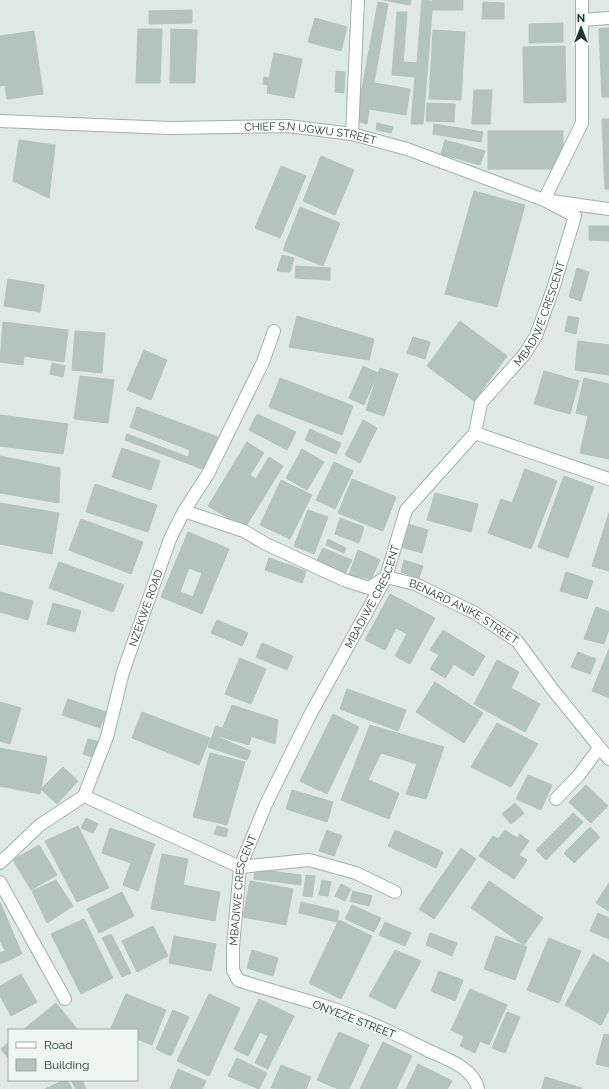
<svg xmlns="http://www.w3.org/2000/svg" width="609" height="1089" viewBox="0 0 609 1089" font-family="Raleway,sans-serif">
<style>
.building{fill:#b3c3be;stroke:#b1c2bc;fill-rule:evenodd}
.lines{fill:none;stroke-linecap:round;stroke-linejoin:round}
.street-casing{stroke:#a1b0ac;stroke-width:14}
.street{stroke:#fff;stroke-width:12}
.labels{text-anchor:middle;stroke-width:4;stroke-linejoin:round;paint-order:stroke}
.street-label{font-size:11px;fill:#203733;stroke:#eef6f2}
</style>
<rect width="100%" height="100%" fill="#dee9e5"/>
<!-- building -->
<g class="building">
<polygon points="383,0 411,0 410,5"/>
<polygon points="422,0 431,1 432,11 423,124 411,124 415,77 392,75 397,12 407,12 403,62 417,63"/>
<rect x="432" y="0" width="31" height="10"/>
<polygon points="378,2 388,4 374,83 410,89 406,115 369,109 367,124 356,121"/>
<polygon points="483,2 504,3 504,19 482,19"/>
<polygon points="192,10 192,23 149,24 149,11"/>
<polygon points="315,18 347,27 341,51 308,42"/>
<polygon points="563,23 563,42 529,43 529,24"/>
<polygon points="609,28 609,97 602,97 599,29"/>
<polygon points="138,29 162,29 160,83 136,83"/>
<polygon points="171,29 197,30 195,83 170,83"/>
<polygon points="433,30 465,32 461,100 429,99"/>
<polygon points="34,31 43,94 7,99 5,85 0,86 0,36"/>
<polygon points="565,46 566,102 524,103 523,47"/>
<polygon points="274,53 302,59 294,98 267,93 268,85 263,84 264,77 269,78"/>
<polygon points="336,71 345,72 344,93 335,92"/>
<polygon points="474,90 492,90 490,124 472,124"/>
<polygon points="427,103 455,104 454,122 426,121"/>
<polygon points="602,119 609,119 609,189 605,189"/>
<polygon points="377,123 393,127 391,133 376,130"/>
<polygon points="434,124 483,132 481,142 433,134"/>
<rect x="488" y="131" width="75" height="38"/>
<polygon points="19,140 55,145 49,198 13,181"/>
<polygon points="445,140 485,151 480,165 441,154"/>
<polygon points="321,156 354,170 335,215 303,201"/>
<polygon points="281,166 306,176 280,238 255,228"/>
<polygon points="474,191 525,205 497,307 445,294"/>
<polygon points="300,207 340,223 323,266 283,250"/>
<polygon points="589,226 609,226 609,241 589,240"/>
<polygon points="282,255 294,258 290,272 277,271"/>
<polygon points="296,266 330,268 330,280 295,278"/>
<polygon points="577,268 589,272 581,301 569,297"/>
<polygon points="8,279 44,285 40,312 4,306"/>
<polygon points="297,316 374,339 369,360 289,347"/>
<polygon points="568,316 579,318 576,334 565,331"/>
<polygon points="460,321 507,356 474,401 427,366"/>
<polygon points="3,322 68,330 64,362 24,356 23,365 0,362"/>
<polygon points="75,331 105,333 102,373 72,370"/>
<polygon points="413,337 430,342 425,359 407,353"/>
<polygon points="578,341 609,345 609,375 575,370"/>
<polygon points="144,350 167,360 151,400 127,390"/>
<polygon points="52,363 65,366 63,377 50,374"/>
<polygon points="363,366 378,373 364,405 349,398"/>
<polygon points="380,368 398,374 384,416 366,410"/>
<polygon points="544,371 579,381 570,414 534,404"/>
<polygon points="80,376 114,380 108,423 74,419"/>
<polygon points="280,378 353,406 342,435 269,407"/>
<polygon points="584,378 609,384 609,459 580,453 588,416 576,413"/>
<polygon points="137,407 218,437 205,470 125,440 127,434 188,457 190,450 130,427"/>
<polygon points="257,414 296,432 287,450 249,430"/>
<polygon points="0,415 68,424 63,454 0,446"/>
<polygon points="363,420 377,428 360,463 345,455"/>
<polygon points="310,429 341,443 336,454 305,440"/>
<polygon points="247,442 264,453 250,475 256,479 269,457 283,466 245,528 208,506"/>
<polygon points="122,448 160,461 151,490 112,477"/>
<polygon points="302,449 324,462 307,490 286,478"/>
<polygon points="0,456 60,468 59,503 0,493"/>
<polygon points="334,462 353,471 335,509 316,500"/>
<polygon points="525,469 557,481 531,549 488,533 501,499 512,503"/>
<polygon points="564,476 594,487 568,558 538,547"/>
<polygon points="352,479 396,497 383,531 338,513"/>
<polygon points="281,480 312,495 290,539 260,525"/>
<polygon points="95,484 157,505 148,532 86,512"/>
<polygon points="435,493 478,504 471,532 427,520"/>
<polygon points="0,503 59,513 52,554 0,544"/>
<polygon points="308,510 328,517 314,554 294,546"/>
<polygon points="609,513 609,571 592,566"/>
<polygon points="340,518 364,527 359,543 335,534"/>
<polygon points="81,519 143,542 131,574 69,550"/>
<polygon points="408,524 428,530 422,553 401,547"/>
<path d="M188,532L229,549L202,614L161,597ZM189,568L202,573L193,597L180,592Z"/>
<polygon points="328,539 346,548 344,553 326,545"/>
<polygon points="323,548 352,560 345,574 317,561"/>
<polygon points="358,550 380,560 371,579 349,575"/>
<polygon points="269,558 306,571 302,583 265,570"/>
<polygon points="404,560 423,566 419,578 401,572"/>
<polygon points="59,562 124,585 113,612 49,588"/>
<polygon points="566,572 593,581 587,599 560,591"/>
<polygon points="0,592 33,601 28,620 0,612"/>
<polygon points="390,594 435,618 410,664 395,656 407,634 396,628 385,650 365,640"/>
<polygon points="53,603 81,611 75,632 47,624"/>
<polygon points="596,607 609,612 609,629 604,644 584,639"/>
<polygon points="217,620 248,633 242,646 211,633"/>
<polygon points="443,630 485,656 473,676 454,664 445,678 430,669 439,655 430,650"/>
<polygon points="262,643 293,656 287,670 256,657"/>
<polygon points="609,649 609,698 592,691"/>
<polygon points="578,652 596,659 590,674 571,667"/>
<polygon points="240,658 266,669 251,704 225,694"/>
<polygon points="497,660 519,672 511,688 540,704 525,732 474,704"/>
<polygon points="435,682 483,713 464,743 416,712"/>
<polygon points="347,689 406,710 398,731 340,709"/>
<polygon points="68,699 106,712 100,728 62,715"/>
<polygon points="0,702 21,708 10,744 0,741"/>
<polygon points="232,705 278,720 275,744 223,727"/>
<polygon points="142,712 210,738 199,765 132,738"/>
<polygon points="333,714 359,727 327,794 300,781"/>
<polygon points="497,723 538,744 511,787 471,767"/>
<polygon points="370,725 444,747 426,799 406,794 417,764 381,753 368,780 399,793 389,819 341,800"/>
<polygon points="216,726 251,737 249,745 219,736 218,737 251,751 247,760 208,747"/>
<polygon points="88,739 100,742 95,758 83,754"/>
<polygon points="0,748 47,757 40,794 0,786"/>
<polygon points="210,753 245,762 227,825 193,817"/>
<polygon points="63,767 78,781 57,804 41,789"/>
<polygon points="528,775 552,785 541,810 516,799"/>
<polygon points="586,785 608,806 591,823 569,802"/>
<polygon points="292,790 333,802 327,822 286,809"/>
<polygon points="515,803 524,813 511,824 502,814"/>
<polygon points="573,813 583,822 546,860 536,850"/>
<polygon points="86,818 98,824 93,833 81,828"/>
<polygon points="78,826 109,888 77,902 45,841"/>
<polygon points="217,826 228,829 226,837 214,834"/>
<polygon points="590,827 600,837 574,863 564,853"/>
<polygon points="110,828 155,844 138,891 123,885 131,863 102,853"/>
<polygon points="327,830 342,836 334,856 319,851"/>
<polygon points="395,830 443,852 436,868 388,846"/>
<polygon points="505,830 517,838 520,834 529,841 519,855 527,860 514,879 479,856 493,836 498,839"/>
<polygon points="39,845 57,875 31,890 13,860"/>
<polygon points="461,848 476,859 434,919 419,909"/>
<polygon points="162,854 188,859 183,885 220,892 215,921 151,909"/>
<polygon points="255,869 301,875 301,885 254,879"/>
<polygon points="306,875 315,876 312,897 303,896"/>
<polygon points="56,880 73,906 47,923 32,891"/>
<polygon points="322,880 331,882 328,896 319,895"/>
<polygon points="250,881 293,889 286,925 243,917"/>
<polygon points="489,881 543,918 524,945 471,908"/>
<polygon points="609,883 609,911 596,903"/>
<polygon points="341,884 351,889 345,901 335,896"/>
<polygon points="353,891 372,896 369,906 350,901"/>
<polygon points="122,892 134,916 99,933 87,909"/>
<polygon points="0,902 22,954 0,964 0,953 5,951 0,940"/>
<polygon points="301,902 339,911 337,922 299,913"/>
<polygon points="352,905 381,918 374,932 345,919"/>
<polygon points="598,913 609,918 609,939 590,931"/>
<polygon points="84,919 113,978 81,994 51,934"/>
<polygon points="339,920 372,936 341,999 309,983"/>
<polygon points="385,922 411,933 405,946 379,935"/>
<polygon points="153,926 168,956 137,972 122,941"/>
<polygon points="430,933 457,943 452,956 426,945"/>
<polygon points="111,934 131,973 122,977 102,938"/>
<polygon points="174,936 216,944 211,971 169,963"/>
<polygon points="496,936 527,947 515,980 484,969"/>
<polygon points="549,938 581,951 559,1003 527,990"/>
<polygon points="252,950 278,958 273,976 247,968"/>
<polygon points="395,950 421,961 395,1009 369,996"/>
<polygon points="593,954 609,963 609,1010 601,1025 565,1005"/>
<polygon points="439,971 463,980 455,1001 431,991"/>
<polygon points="21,974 37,1002 11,1016 0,996 0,986"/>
<polygon points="470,989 507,1005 489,1045 480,1041 475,1053 460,1046 464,1036 451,1030"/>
<polygon points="126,994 166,1010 152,1045 137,1039 137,1030 115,1030 111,1028"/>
<polygon points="209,994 240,1008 209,1076 177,1061"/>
<polygon points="259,999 294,1016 268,1069 255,1063 268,1036 260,1032 248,1056 234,1049"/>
<polygon points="56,1003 78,1030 23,1030"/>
<polygon points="173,1010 189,1017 171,1056 156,1049"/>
<polygon points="507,1012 520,1017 505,1053 492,1048"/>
<polygon points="339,1032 369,1045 349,1089 338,1089 317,1080"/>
<polygon points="604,1034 609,1035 609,1067 596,1064"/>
<polygon points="9,1042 9,1059 1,1049"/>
<polygon points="383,1042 412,1056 396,1089 360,1089"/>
<polygon points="237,1058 267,1073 259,1089 228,1076"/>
<polygon points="418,1064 452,1081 447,1089 406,1089"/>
<polygon points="281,1065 311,1077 306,1089 271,1088"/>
<polygon points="178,1069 206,1081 202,1089 170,1089"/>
<polygon points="545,1077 582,1088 581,1089 542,1089"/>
<polygon points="64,1080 67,1080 72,1089 45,1089"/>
<polygon points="71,1080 82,1080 86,1089 76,1089"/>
</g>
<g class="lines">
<!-- street casing -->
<g class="street-casing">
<g id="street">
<polyline points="583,20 609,18"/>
<path id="s1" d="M0,121L170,128L288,126L352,134L407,149L544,200L609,209"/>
<polyline points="352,134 358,0"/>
<polyline points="475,433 609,479"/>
<path id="s2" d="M184,511L244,531L266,544L344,580L369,588L386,577L415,584L475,613L517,641L553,690L609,759"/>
<polyline points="84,796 240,867 309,860 356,873 395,892"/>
<polyline points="556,799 579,775 599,748"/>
<path id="s3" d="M0,863L40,825L84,796L107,737L123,672L170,539L184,511L208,474L263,362L274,331"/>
<polyline points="0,882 65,999"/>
<path id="s4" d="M478,1089C474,1068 445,1058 427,1050C398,1035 368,1021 337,1010C305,999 271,991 238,980L233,970V947L240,867L266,804L310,715L386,577L406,510L475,433L481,403L524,355L536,336L553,289L575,216L544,200L582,123V0"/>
</g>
</g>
<!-- street -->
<use href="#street" class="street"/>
</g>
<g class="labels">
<!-- street labels -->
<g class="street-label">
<text dy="4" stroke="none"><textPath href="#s1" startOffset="311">CHIEF S.N UGWU STREET</textPath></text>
<text dy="4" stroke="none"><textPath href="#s4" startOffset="1021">MBADIWE CRESCENT</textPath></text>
<text dy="4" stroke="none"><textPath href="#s4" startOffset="685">MBADIWE CRESCENT</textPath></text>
<text dy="4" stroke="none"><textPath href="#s3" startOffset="306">NZEKWE ROAD</textPath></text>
<text dy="4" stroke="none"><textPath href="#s2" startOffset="307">BENARD ANIKE STREET</textPath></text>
<text dy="4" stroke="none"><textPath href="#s4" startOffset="361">MBADIWE CRESCENT</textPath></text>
<text transform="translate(354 1019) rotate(21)" y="4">ONYEZE STREET</text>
</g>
</g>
<!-- legend -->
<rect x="8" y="1029" width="130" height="52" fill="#eef6f2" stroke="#9caaa6"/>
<rect x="16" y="1042" width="20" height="6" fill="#ffffff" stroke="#9caaa6"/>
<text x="44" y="1049" font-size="12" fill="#203733">Road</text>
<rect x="16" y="1059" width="20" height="12" fill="#b3c3be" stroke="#9caaa6"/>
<text x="44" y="1069" font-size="12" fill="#203733">Building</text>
<!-- north arrow -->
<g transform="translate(581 28)" stroke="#eef6f2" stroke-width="3" paint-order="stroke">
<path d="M0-3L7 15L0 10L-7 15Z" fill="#203733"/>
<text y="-6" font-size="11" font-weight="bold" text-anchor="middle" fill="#203733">N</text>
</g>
</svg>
